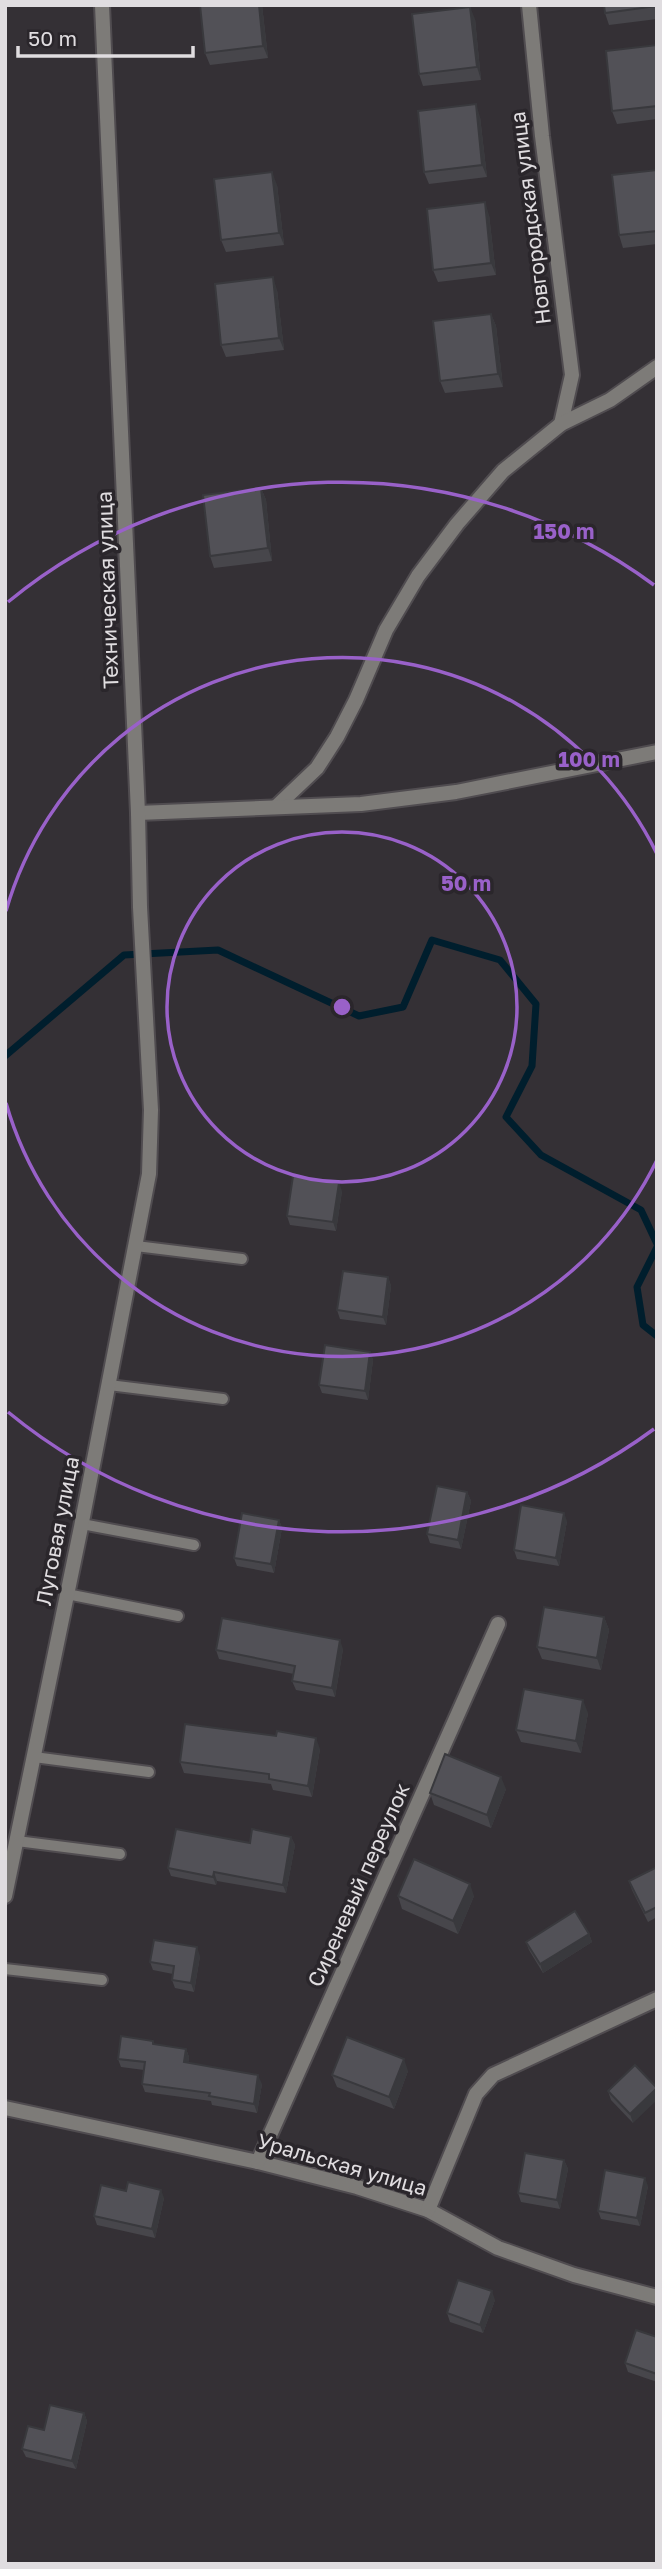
<svg xmlns="http://www.w3.org/2000/svg" width="662" height="2569" viewBox="0 0 662 2569" font-family="'Golos Text',sans-serif">
<style>
.lines{fill:none;stroke-linecap:round;stroke-linejoin:round}
.stream{stroke:#001e2d;stroke-width:7}
.service-casing{stroke:#504c50;stroke-width:14}
.minor-casing{stroke:#504c50;stroke-width:18}
.service{stroke:#7d7b78;stroke-width:10}
.minor{stroke:#7d7b78;stroke-width:14}
.wall{fill:#47464b}
.shaded-wall{fill:#39393d}
.building{fill:#525157;stroke:#39393d;stroke-width:2}
.ring{fill:none;stroke:#9961c9;stroke-width:3.5}
.labels{text-anchor:middle;stroke-width:7;stroke-linejoin:round;paint-order:stroke}
.street-label{font-size:21px;fill:#e0dde0;stroke:#2a262b}
.centre{fill:#9961c9;stroke:#2a262b;stroke-width:3.5}
.ring-label{font-size:21px;text-anchor:middle;font-weight:bold;fill:#9961c9;stroke:#2a262b;stroke-width:7;stroke-linejoin:round;paint-order:stroke}
</style>
<rect width="100%" height="100%" fill="#343035"/>
<g class="lines">
<!-- stream -->
<g class="stream">
<polyline points="5,1056 124,955 218,950 359,1016 403,1007 432,940 500,960 536,1004 532,1066 506,1117 541,1155 641,1210 657,1244"/>
<polyline points="657,1247 637,1287 643,1325 657,1336"/>
</g>
<!-- service casing -->
<g class="service-casing">
<g id="service">
<polyline points="136,1246 242,1259"/>
<polyline points="109,1385 223,1399"/>
<polyline points="82,1524 194,1545"/>
<polyline points="67,1594 178,1616"/>
<polyline points="34,1757 149,1772"/>
<polyline points="17,1841 120,1854"/>
<polyline points="5,1969 102,1980"/>
</g>
</g>
<!-- minor casing -->
<g class="minor-casing">
<g id="minor">
<polyline points="529,5 542,136 572,375 561,424"/>
<polyline points="277,806 317,768 337,737 356,700 386,630 418,576 457,524 503,471 561,424 610,400 657,367"/>
<polyline points="138,813 361,804 456,792 657,752"/>
<polyline points="5,1896 81,1527 149,1174 151,1110 140,907 138,813 102,5"/>
<polyline points="5,2108 258,2162 357,2187 428,2210 498,2248 574,2275 657,2297"/>
<polyline points="258,2162 498,1624"/>
<polyline points="428,2210 476,2094 493,2075 657,1999"/>
</g>
</g>
<!-- service -->
<use href="#service" class="service"/>
<!-- minor -->
<use href="#minor" class="minor"/>
</g>
<!-- wall -->
<g class="wall">
<polygon points="200,5 262,5 268,58 210,65 205,53"/>
<polygon points="657,5 657,19 609,25 605,13"/>
<polygon points="475,19 481,80 423,86 419,74"/>
<polygon points="657,45 657,119 617,124 612,111"/>
<polygon points="480,117 487,177 429,184 424,172"/>
<polygon points="657,170 657,244 623,248 619,235"/>
<polygon points="277,185 284,245 226,252 221,240"/>
<polygon points="489,215 496,275 438,282 433,270"/>
<polygon points="277,290 284,350 226,357 221,345"/>
<polygon points="491,314 496,326 503,387 445,393 440,381"/>
<polygon points="261,488 266,500 272,561 214,568 210,556"/>
<polygon points="342,1191 336,1231 290,1225 287,1216"/>
<polygon points="388,1277 391,1286 386,1325 340,1319 337,1310"/>
<polygon points="370,1352 373,1360 368,1400 322,1393 319,1385"/>
<polygon points="467,1492 471,1501 461,1549 430,1543 427,1534"/>
<polygon points="279,1520 282,1528 274,1573 237,1566 234,1558"/>
<polygon points="567,1521 559,1566 517,1559 514,1550"/>
<polygon points="604,1617 609,1630 601,1670 542,1659 537,1647"/>
<polygon points="343,1649 335,1697 296,1690 292,1681 294,1674 219,1659 216,1650"/>
<polygon points="588,1713 581,1753 521,1742 516,1730"/>
<polygon points="320,1749 312,1797 273,1790 271,1784 184,1773 180,1762"/>
<polygon points="506,1789 491,1828 434,1805 430,1793"/>
<polygon points="291,1837 295,1845 286,1893 217,1881 216,1885 171,1876 168,1868 250,1843"/>
<polygon points="657,1867 657,1917 648,1922 632,1890 629,1881"/>
<polygon points="398,1896 474,1896 458,1934 402,1909"/>
<polygon points="589,1934 592,1942 543,1973 529,1950 526,1942"/>
<polygon points="200,1956 194,1992 175,1988 172,1980 173,1974 153,1970 150,1962"/>
<polygon points="155,2045 186,2049 189,2057 188,2063 262,2084 257,2113 212,2105 211,2101 145,2092 142,2084 144,2070 121,2067 118,2059"/>
<polygon points="635,2065 633,2123 611,2100 608,2091"/>
<polygon points="408,2071 394,2109 337,2087 332,2075"/>
<polygon points="564,2160 568,2169 560,2209 521,2202 518,2193"/>
<polygon points="648,2186 640,2226 601,2219 598,2211"/>
<polygon points="164,2198 155,2238 97,2225 94,2216"/>
<polygon points="495,2300 483,2333 450,2322 447,2313"/>
<polygon points="657,2337 657,2382 628,2372 625,2363"/>
<polygon points="84,2413 87,2421 76,2469 26,2457 22,2449 44,2430"/>
</g>
<!-- shaded-wall -->
<g class="shaded-wall">
<polygon points="259,5 262,5 268,58 263,46"/>
<polygon points="470,7 475,19 481,80 477,67"/>
<polygon points="476,104 480,117 487,177 482,165"/>
<polygon points="272,172 277,185 284,245 279,233"/>
<polygon points="485,202 489,215 496,275 491,263"/>
<polygon points="273,277 277,290 284,350 279,338"/>
<polygon points="491,314 496,326 503,387 498,374"/>
<polygon points="261,488 266,500 272,561 268,548"/>
<polygon points="339,1183 342,1191 336,1231 333,1222"/>
<polygon points="388,1277 391,1286 386,1325 383,1317"/>
<polygon points="370,1352 373,1360 368,1400 365,1391"/>
<polygon points="467,1492 471,1501 461,1549 458,1540"/>
<polygon points="564,1513 567,1521 559,1566 556,1558"/>
<polygon points="279,1520 282,1528 274,1573 271,1564"/>
<polygon points="604,1617 609,1630 601,1670 597,1658"/>
<polygon points="340,1640 343,1649 335,1697 332,1688"/>
<polygon points="583,1700 588,1713 581,1753 576,1741"/>
<polygon points="316,1738 320,1749 312,1797 308,1786"/>
<polygon points="501,1777 506,1789 491,1828 487,1815"/>
<polygon points="291,1837 295,1845 286,1893 283,1885"/>
<polygon points="214,1872 217,1881 216,1885 213,1877"/>
<polygon points="470,1884 474,1896 458,1934 453,1921"/>
<polygon points="589,1934 592,1942 543,1973 540,1964"/>
<polygon points="197,1947 200,1956 194,1992 191,1983"/>
<polygon points="186,2049 189,2057 187,2071 184,2062"/>
<polygon points="404,2059 408,2071 394,2109 389,2097"/>
<polygon points="258,2075 262,2084 257,2113 254,2104"/>
<polygon points="657,2088 657,2100 633,2123 630,2114"/>
<polygon points="564,2160 568,2169 560,2209 557,2200"/>
<polygon points="645,2178 648,2186 640,2226 637,2218"/>
<polygon points="161,2190 164,2198 155,2238 152,2229"/>
<polygon points="492,2291 495,2300 483,2333 480,2325"/>
<polygon points="84,2413 87,2421 76,2469 72,2461"/>
</g>
<!-- building -->
<g class="building">
<polygon points="200,5 259,5 263,46 205,53"/>
<polygon points="604,5 657,5 657,6 605,13"/>
<polygon points="470,7 477,67 419,74 412,14"/>
<polygon points="657,45 657,106 612,111 606,51"/>
<polygon points="476,104 482,165 424,172 418,111"/>
<polygon points="657,170 657,231 619,235 612,175"/>
<polygon points="272,172 279,233 221,240 214,179"/>
<polygon points="485,202 491,263 433,270 427,209"/>
<polygon points="273,277 279,338 221,345 215,284"/>
<polygon points="491,314 498,374 440,381 433,321"/>
<polygon points="261,488 268,548 210,556 203,495"/>
<polygon points="293,1176 339,1183 333,1222 287,1216"/>
<polygon points="343,1271 388,1277 383,1317 337,1310"/>
<polygon points="325,1345 370,1352 365,1391 319,1385"/>
<polygon points="437,1486 467,1492 458,1540 427,1534"/>
<polygon points="521,1505 564,1513 556,1558 514,1550"/>
<polygon points="242,1513 279,1520 271,1564 234,1558"/>
<polygon points="544,1607 604,1617 597,1658 537,1647"/>
<polygon points="222,1618 340,1640 332,1688 292,1681 295,1666 216,1650"/>
<polygon points="524,1689 583,1700 576,1741 516,1730"/>
<polygon points="185,1724 276,1736 277,1731 316,1738 308,1786 269,1779 269,1774 180,1762"/>
<polygon points="445,1754 501,1777 487,1815 430,1793"/>
<polygon points="176,1829 250,1843 252,1829 291,1837 283,1885 214,1872 213,1877 168,1868"/>
<polygon points="414,1859 470,1884 453,1921 398,1896"/>
<polygon points="657,1867 657,1907 645,1913 629,1881"/>
<polygon points="575,1911 589,1934 540,1964 526,1942"/>
<polygon points="154,1940 197,1947 191,1983 172,1980 174,1966 150,1962"/>
<polygon points="121,2036 153,2041 153,2044 186,2049 184,2062 258,2075 254,2104 209,2096 210,2093 142,2084 145,2062 118,2059"/>
<polygon points="347,2037 404,2059 389,2097 332,2075"/>
<polygon points="635,2065 657,2088 630,2114 608,2091"/>
<polygon points="525,2153 564,2160 557,2200 518,2193"/>
<polygon points="605,2170 645,2178 637,2218 598,2211"/>
<polygon points="128,2182 161,2190 152,2229 94,2216 101,2185 126,2191"/>
<polygon points="458,2280 492,2291 480,2325 447,2313"/>
<polygon points="636,2330 657,2337 657,2374 625,2363"/>
<polygon points="50,2405 84,2413 72,2461 22,2449 28,2426 44,2430"/>
</g>
<!-- distance rings -->
<g class="ring">
<circle cx="342" cy="1007" r="175"/>
<path d="M657 1160A350 350 0 0 1 6 1103M6 911A350 350 0 0 1 657 854"/>
<path d="M654 1429A525 525 0 0 1 8 1412M8 602A525 525 0 0 1 654 585"/>
</g>
<g class="labels">
<!-- street labels -->
<g class="street-label">
<text transform="translate(531 218) rotate(-97)" y="7">Новгородская улица</text>
<text transform="translate(108 590) rotate(-92)" y="7">Техническая улица</text>
<text transform="translate(58 1531) rotate(-79)" y="7">Луговая улица</text>
<text transform="translate(359 1885) rotate(-66)" y="7">Сиреневый переулок</text>
<text transform="translate(342 2165) rotate(16)" y="7">Уральская улица</text>
</g>
</g>
<circle cx="342" cy="1007" r="10" class="centre"/>
<g class="ring-label">
<text x="564" y="539">150 m</text>
<text x="589" y="767">100 m</text>
<text x="466" y="891">50 m</text>
</g>
<!-- border -->
<rect width="662" height="2569" fill="none" stroke="#e0dde0" stroke-width="14"/>
<!-- scale -->
<path d="M18 46v10h175v-10" fill="none" stroke="#e0dde0" stroke-width="3.5"/>
<text x="28" y="46" font-size="21" fill="#e0dde0" stroke="#2a262b" stroke-width="5" paint-order="stroke">50 m</text>
</svg>
